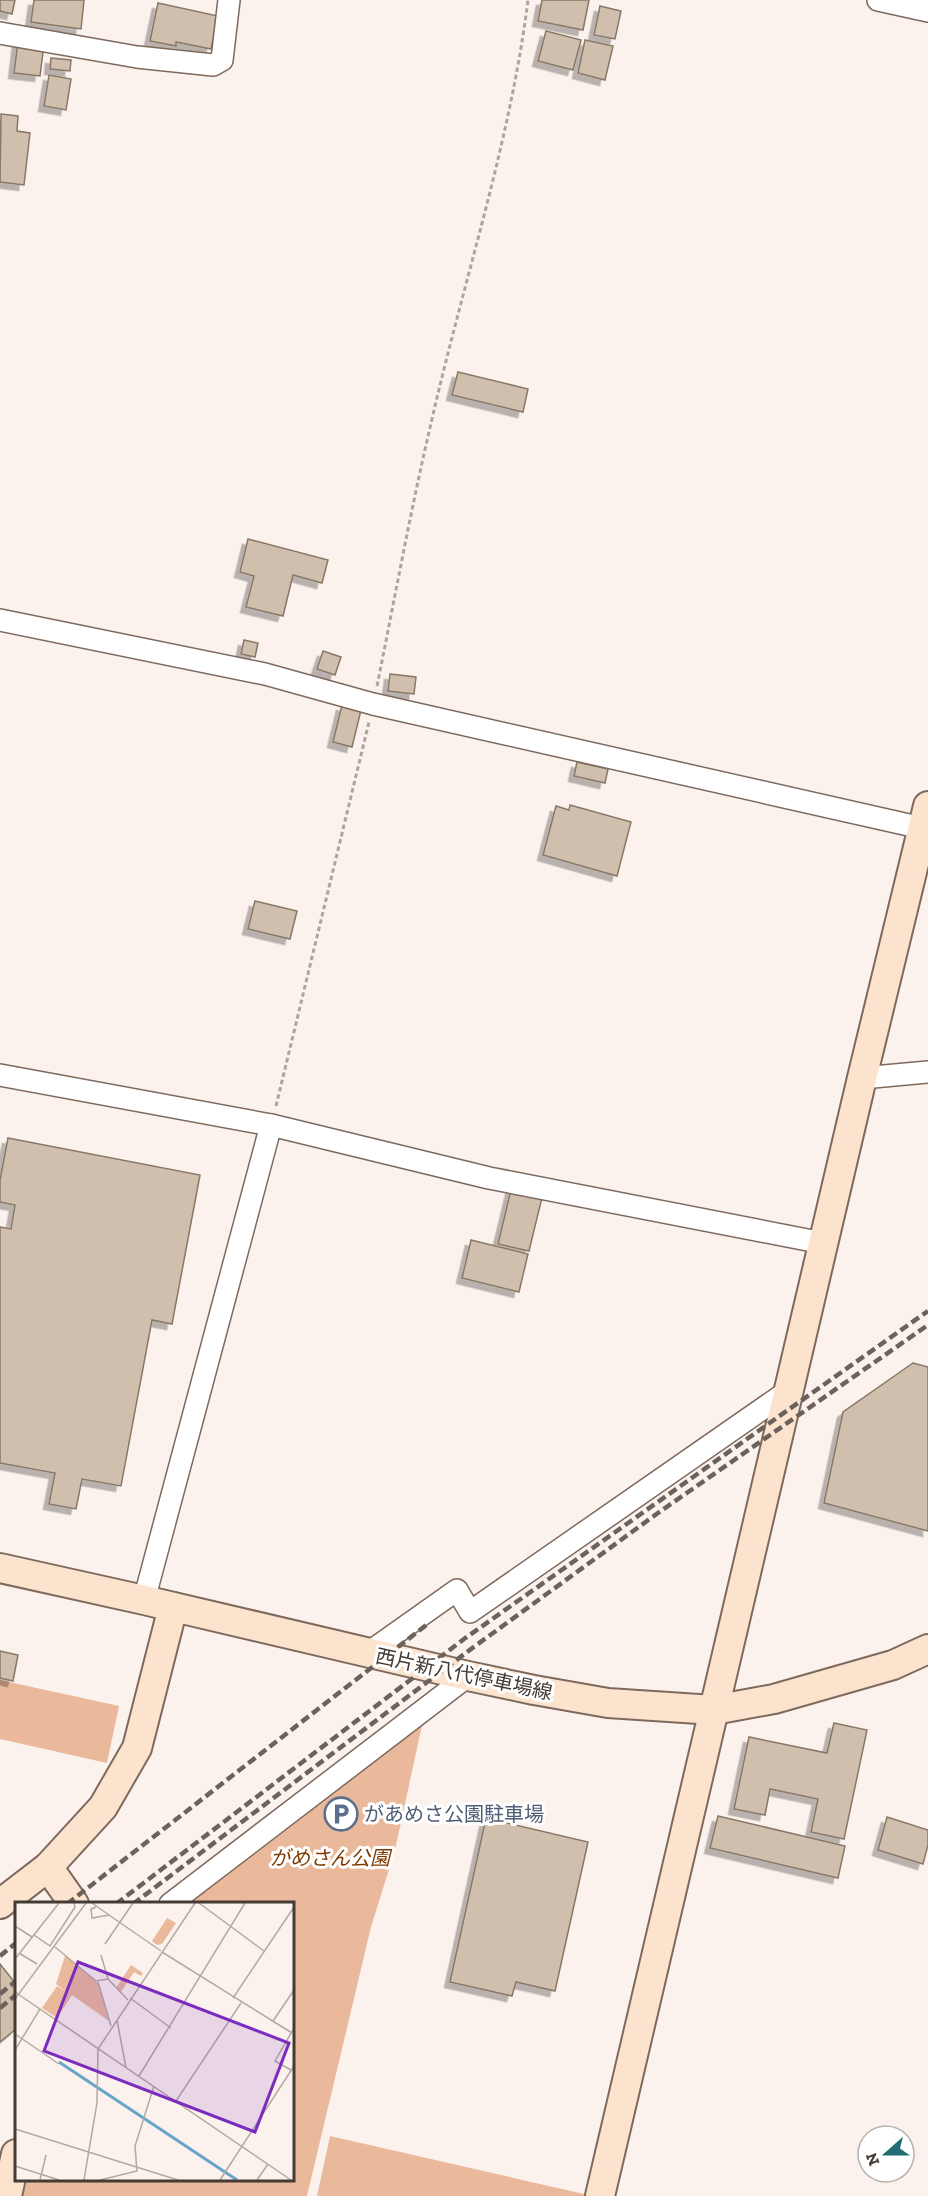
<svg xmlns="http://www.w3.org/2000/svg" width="928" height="2196" viewBox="0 0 928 2196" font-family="'Zilla Slab','Noto Sans JP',serif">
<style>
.green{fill:#eab99c}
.building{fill:#d1bfad;stroke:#887867;stroke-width:1.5;filter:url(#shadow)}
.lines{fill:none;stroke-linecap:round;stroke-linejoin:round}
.street-casing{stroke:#7e695d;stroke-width:24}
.secondary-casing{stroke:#7e695d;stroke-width:32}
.path{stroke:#ada49e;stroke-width:3;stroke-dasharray:4.5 3;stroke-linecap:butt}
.street{stroke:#fff;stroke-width:21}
.secondary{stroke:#fbe3ce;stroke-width:28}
.rail{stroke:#6b625c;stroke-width:4.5;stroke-dasharray:9 4.5;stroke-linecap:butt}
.labels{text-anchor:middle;stroke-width:6;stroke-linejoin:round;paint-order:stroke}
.street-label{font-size:20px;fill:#443b35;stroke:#fff}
.service-label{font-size:20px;fill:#4e5e75;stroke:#fff;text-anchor:start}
.park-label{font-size:20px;font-style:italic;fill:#7e3b00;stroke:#fff}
.inset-river{fill:none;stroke:#66a5c7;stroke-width:3}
.inset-road{fill:none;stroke:#b2a9a3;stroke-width:1.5}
.view{fill:#7b2cbf;fill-opacity:0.15;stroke:#7b2cbf;stroke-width:3}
.inset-edge{fill:none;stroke:#443b35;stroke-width:3}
</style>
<defs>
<filter id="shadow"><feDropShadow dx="-5.5" dy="5.5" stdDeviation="0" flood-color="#0004"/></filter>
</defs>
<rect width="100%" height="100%" fill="#fcf2ed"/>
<!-- green -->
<g class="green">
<polygon points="0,1680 119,1706 107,1763 0,1739"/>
<polygon points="424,1716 395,1850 371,1927 307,2196 17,2196 21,2180 292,2180 292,1904 177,1903"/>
<polygon points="330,2136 584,2194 584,2196 317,2196"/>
</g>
<!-- building -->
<g class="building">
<polygon points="0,0 15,0 12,14 0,11"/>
<polygon points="34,0 84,0 81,29 31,22"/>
<polygon points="542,0 589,0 583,30 538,21"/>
<polygon points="158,3 218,16 211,49 176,42 176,46 150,41"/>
<polygon points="600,6 621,11 615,39 594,35"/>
<polygon points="546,31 581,40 573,70 538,61"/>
<polygon points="585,40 613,46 605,80 578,73"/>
<polygon points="18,41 44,44 40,76 14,73"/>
<polygon points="51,58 71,60 70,71 50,69"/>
<polygon points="49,75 71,79 66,110 44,106"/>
<polygon points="1,114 18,116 17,131 30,133 24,185 0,182"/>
<polygon points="458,372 528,389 523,412 452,395"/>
<polygon points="248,539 328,560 322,583 293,575 283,616 246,607 254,576 240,572"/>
<polygon points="244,640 258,643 255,657 241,654"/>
<polygon points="323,651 341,657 335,675 317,669"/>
<polygon points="390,674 416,677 414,694 388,691"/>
<polygon points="342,705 361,710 352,747 333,742"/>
<polygon points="577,762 608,769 605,783 574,776"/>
<polygon points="570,805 631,822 617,876 543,855 556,806 569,810"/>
<polygon points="255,901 297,911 290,939 248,929"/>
<polygon points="8,1138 200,1175 172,1324 152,1320 121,1486 82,1479 76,1509 49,1504 55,1473 0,1463 0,1227 11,1229 15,1205 0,1202 0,1180"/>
<polygon points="514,1177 545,1185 529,1251 498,1244"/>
<polygon points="471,1240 528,1254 519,1292 462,1278"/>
<polygon points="913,1363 928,1367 928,1531 824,1503 843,1412"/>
<polygon points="0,1651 18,1655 13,1681 0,1678"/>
<polygon points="834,1723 867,1730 844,1839 811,1832 818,1799 770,1789 765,1815 734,1809 749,1737 827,1753"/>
<polygon points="718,1816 845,1846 838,1878 710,1848"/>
<polygon points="887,1817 928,1830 928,1845 923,1864 878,1850"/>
<polygon points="486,1818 588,1842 555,1991 516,1982 512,1996 450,1982"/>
<polygon points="0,1964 16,1984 16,2029 0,2042"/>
</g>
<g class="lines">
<!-- street casing -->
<g class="street-casing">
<g id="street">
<polyline points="878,0 928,11"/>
<polyline points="0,33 137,57 213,65 222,60 229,0"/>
<polyline points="0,620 265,674 373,704 922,828"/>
<polyline points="0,1075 271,1125 489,1178 823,1243"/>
<polyline points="862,1078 928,1072"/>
<polyline points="144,1600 271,1125"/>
<polyline points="368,1653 457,1590 470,1612 788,1391"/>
<polyline points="170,1904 468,1676"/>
</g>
</g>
<!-- secondary casing -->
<g class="secondary-casing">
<g id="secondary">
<polyline points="0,1568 144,1600 468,1676 534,1690 608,1703 714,1710 774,1699 893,1665 928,1649"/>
<polyline points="0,1904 48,1867"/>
<polyline points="74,1904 48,1867 103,1807 137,1748 173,1607"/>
<polyline points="7,2196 16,2154"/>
<polyline points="600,2196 862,1078 928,806"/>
</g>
</g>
<!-- path -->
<g class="path">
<path d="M377,686C395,597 411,508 432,419C464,279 510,143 528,0"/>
<polyline points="276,1106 369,722"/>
</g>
<!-- street -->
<use href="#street" class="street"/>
<!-- secondary -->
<use href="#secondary" class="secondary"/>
<!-- rail -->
<g class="rail">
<polyline points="67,1904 429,1623"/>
<polyline points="116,1904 464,1639 928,1311"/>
<polyline points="133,1904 471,1649 658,1513 928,1325"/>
<polyline points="0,1956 16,1943"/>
<polyline points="0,1994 16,1981"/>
<polyline points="0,2008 16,1995"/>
</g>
</g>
<!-- icons -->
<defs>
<g id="parking-ring" transform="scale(1.725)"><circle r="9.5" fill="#fff" stroke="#5c6f8a" stroke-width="1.5"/><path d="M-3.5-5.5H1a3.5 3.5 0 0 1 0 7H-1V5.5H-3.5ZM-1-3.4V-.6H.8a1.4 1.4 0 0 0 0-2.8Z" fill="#5c6f8a"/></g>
</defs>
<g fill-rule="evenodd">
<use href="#parking-ring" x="341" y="1814"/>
</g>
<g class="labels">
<!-- street labels -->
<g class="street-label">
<text transform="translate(464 1674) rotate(12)" y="7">西片新八代停車場線</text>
</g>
<!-- service labels -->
<g class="service-label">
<text x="364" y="1821">があめさ公園駐車場</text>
</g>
<!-- park labels -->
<g class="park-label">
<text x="330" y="1865">がめさん公園</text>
</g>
</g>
<!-- overview -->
<g transform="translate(15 1902)">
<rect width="279" height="279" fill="#fcf2ed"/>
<path d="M152,16L161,21L147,42L142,43L137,39ZM50,54L83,81L94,119L57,93L42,116L27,106L42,84L55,92L41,82ZM116,63L128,71L126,74L119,70L106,90L101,86Z" fill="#eab99c"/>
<path class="inset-river" d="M44,160L222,278"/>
<path class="inset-road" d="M77,1L94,13M184,1L249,49M81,5L76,7L77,16L94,13M94,13L146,49M0,24L17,35M19,33L35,44L60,5L59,1M90,42L118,1M40,45L81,79L93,77L113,98M147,50L277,131M4,51L22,62M86,53L93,77M0,57L44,1M83,80L96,124M0,90L276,278M115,96L156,126M218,96L279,5M0,97L71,1M102,118L111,166M258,119L279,88M0,132L44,162M0,148L25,107M276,168L260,159L279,126M124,174L230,1M161,199L226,101M0,227L163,278M73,254L82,201L83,147L180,1M0,264L44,278M25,278L31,253M69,278L73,254M85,278L122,269L120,244L139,184M205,278L279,164M242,278L253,262"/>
<path class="view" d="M63,60L274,141L240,230L29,149Z"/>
<rect width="279" height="279" class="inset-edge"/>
</g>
<!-- north arrow -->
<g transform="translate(886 2154) rotate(249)"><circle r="28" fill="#ffffff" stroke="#b4b1ae" stroke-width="1.5"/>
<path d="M0-4.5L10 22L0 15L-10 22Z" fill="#236d75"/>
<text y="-9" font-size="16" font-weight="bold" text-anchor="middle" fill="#443b35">N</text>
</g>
</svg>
